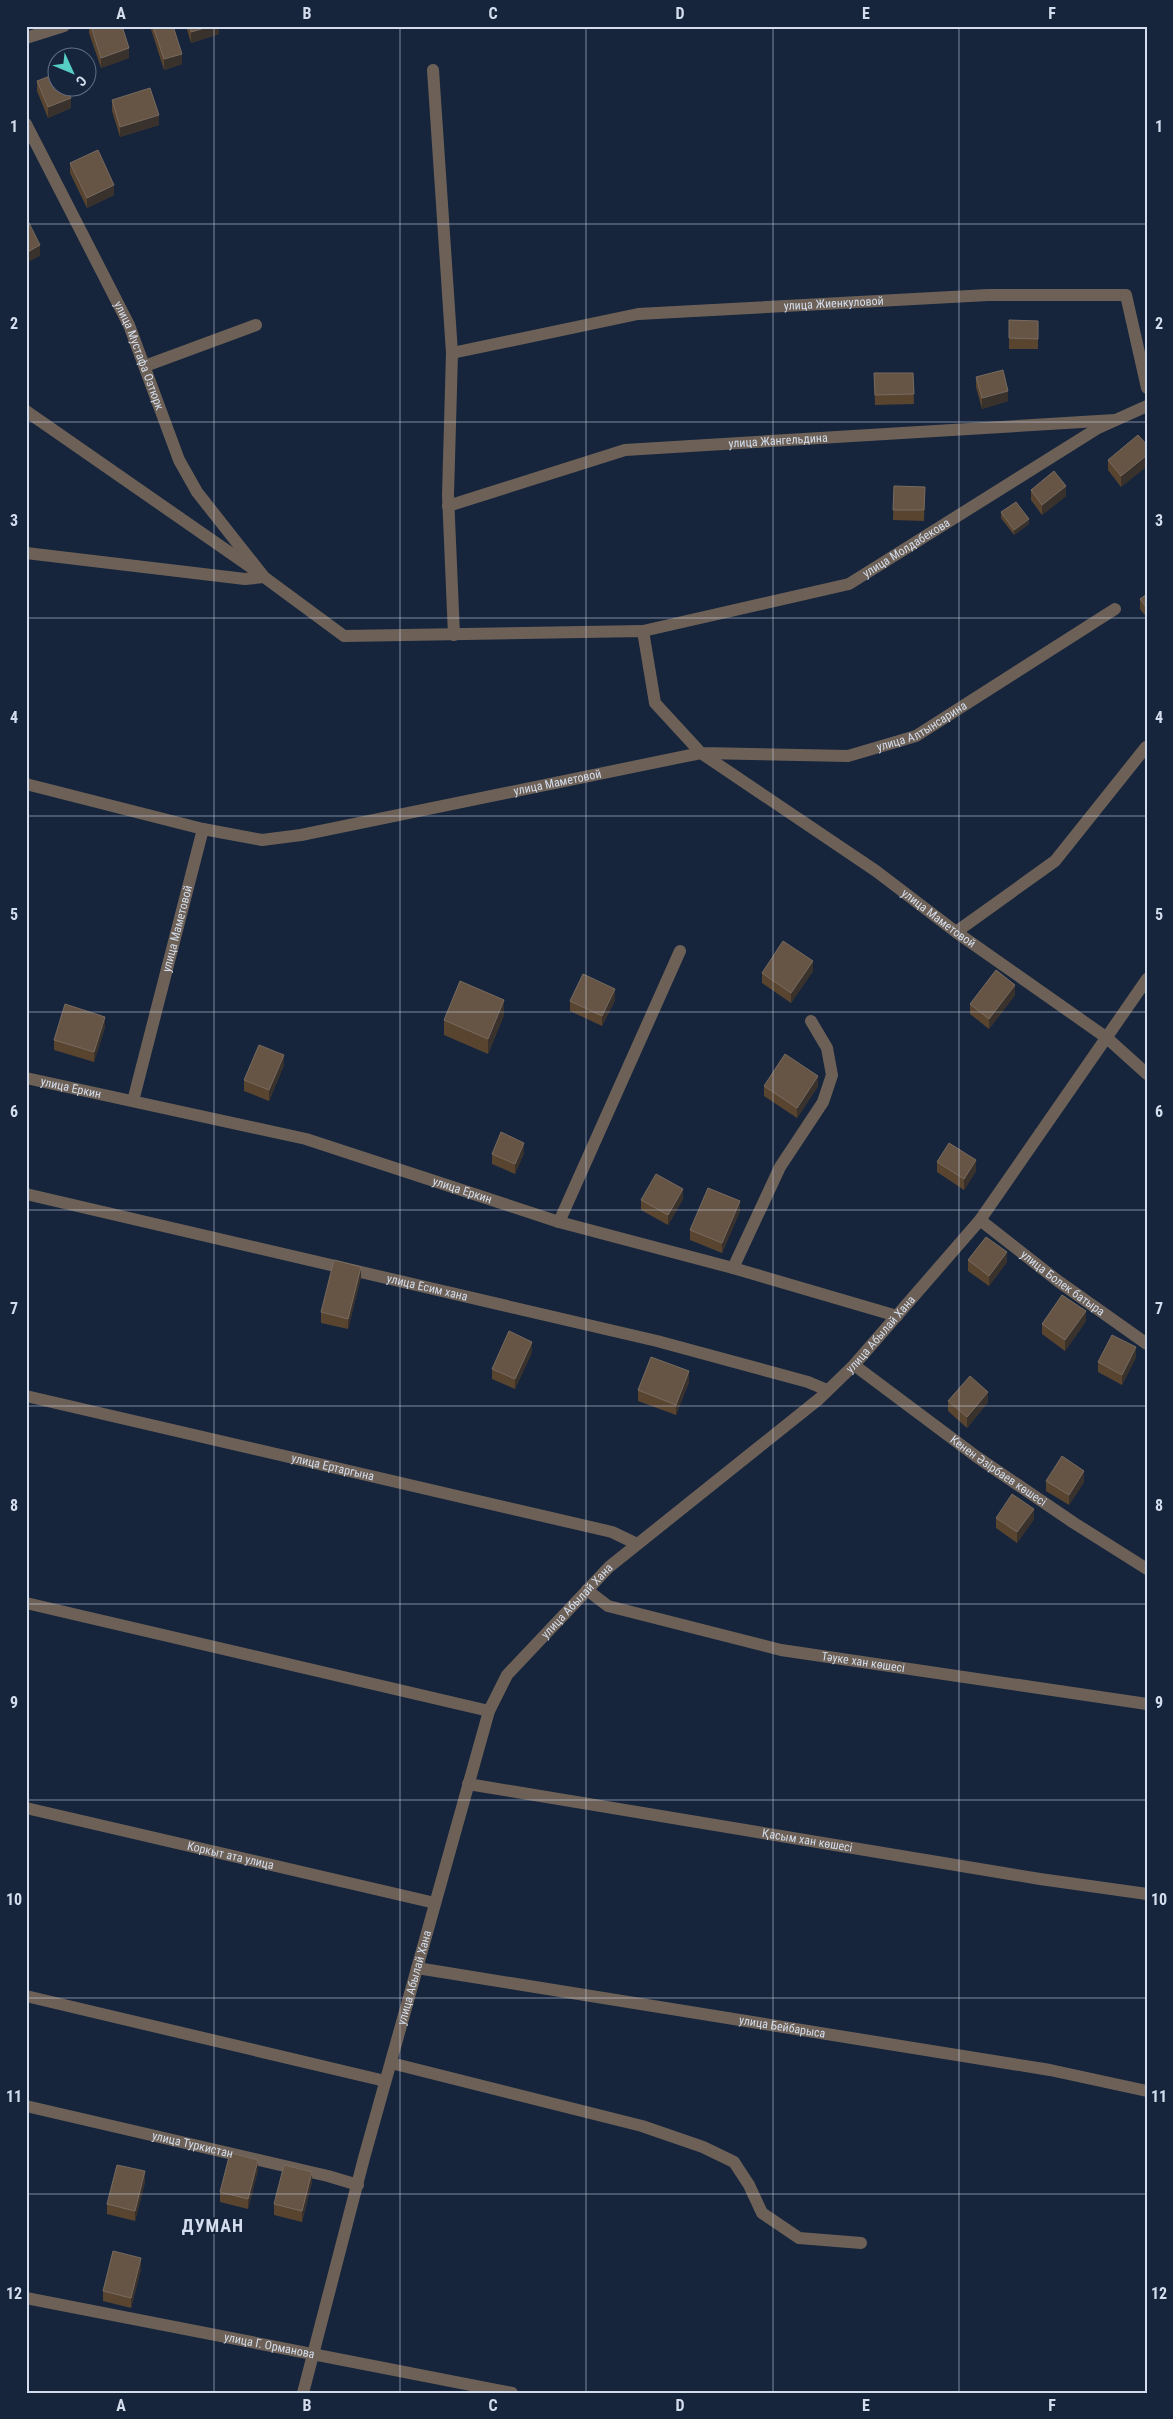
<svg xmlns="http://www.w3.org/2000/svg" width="1173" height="2419" viewBox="0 0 1173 2419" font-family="'Roboto Condensed',sans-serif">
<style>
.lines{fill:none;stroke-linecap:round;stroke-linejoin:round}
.minor{stroke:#6d6157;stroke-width:12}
.wall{fill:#594430}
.shaded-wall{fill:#39312c}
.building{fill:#665545;stroke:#776a5f}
.grid{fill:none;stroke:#d3dded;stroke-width:1;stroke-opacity:0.55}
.labels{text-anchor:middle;stroke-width:4;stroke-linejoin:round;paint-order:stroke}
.street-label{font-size:12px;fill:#d3dded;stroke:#16253c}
.district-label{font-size:18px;font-weight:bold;letter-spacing:1px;fill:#d3dded;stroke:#16253c}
.neatline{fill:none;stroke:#d3dded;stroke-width:2}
.grid-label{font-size:16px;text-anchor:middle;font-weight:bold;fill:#d3dded}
</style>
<rect width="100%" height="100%" fill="#16253c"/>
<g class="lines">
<!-- minor -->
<g class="minor">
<polyline points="26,38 64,26"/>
<polyline points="433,70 452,353 448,495 454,635"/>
<path id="s1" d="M26,124L129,325L179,460L197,492L264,577"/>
<path id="s2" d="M452,353L638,314L988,295H1126L1147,388"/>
<polyline points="145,366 256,325"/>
<polyline points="26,411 252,568"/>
<path id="s3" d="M448,506L625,450L1115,420"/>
<path id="s4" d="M26,553L245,579L264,577L344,636L643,631L655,703L701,753L848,756L916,736L1115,609"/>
<path id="s5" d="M643,631L849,584L1098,428L1147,406"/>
<polyline points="26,784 203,829"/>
<polyline points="956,932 1055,861 1146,747"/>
<path id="s6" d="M26,1078L306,1139L559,1222L733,1268L897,1316"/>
<path id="s7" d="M133,1101L203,829L262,840L301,835L701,753L876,871L956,932L1107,1038L1147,1074"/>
<path id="s8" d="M26,1194L657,1341L808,1382L827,1390"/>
<path id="s9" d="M980,1220L1058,1281L1147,1344"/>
<polyline points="559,1222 680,951"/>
<polyline points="733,1268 780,1167 823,1102 832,1075 827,1048 811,1021"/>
<path id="s10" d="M854,1365L977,1457L1074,1523L1147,1569"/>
<path id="s11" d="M26,1396L612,1532L637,1544"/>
<path id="s12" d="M587,1590L608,1606L781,1650L1147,1704"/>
<polyline points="26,1603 489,1711"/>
<path id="s13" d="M468,1784L1040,1879L1147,1894"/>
<path id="s14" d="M26,1808L435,1903"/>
<path id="s15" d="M417,1968L1050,2070L1147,2091"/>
<polyline points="26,1996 385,2081"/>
<polyline points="391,2063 642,2126 703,2147 734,2162 749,2185 762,2213 799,2238 861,2243"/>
<path id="s16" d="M26,2106L328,2176L358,2185"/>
<path id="s17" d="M26,2298L512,2393"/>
<path id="s18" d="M303,2393L364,2158L489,1711L507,1675L609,1567L819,1399L854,1365L980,1220L1147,979"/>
</g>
</g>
<!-- wall -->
<g class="wall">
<polygon points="89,26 122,26 129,58 101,68 89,33"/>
<polygon points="150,26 173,26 182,64 164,70"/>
<polygon points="186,26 219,26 219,34 191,43"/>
<polygon points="37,81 71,108 48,118 37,91"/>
<polygon points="112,100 159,125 120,137 112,111"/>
<polygon points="70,163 114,195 87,208 70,173"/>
<polygon points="1009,320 1038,321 1038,349 1009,349"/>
<polygon points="874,373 913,373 914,404 875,405"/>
<polygon points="976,377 1008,401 982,409 976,387"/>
<polygon points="1147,445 1147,466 1121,487 1108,470 1108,460"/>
<polygon points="894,486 925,487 924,521 893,520"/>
<polygon points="1031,490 1066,496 1042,515 1031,500"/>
<polygon points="1001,512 1029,524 1014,535 1001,518"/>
<polygon points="1147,594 1147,618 1140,609 1140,599"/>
<polygon points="813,971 791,1003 762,983 762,973"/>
<polygon points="1015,995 989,1029 970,1014 970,1004"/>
<polygon points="615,1000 602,1026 570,1011 570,1001"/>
<polygon points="504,1015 488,1054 444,1035 444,1020"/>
<polygon points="105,1027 94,1062 54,1050 54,1040"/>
<polygon points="284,1065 269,1101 244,1091 244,1080"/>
<polygon points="764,1086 818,1086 797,1118 764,1096"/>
<polygon points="524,1153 515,1174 492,1164 492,1154"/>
<polygon points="937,1162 976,1171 964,1190 937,1172"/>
<polygon points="683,1199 668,1225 641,1210 641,1200"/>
<polygon points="740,1211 722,1253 690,1240 690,1230"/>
<polygon points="968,1260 1007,1262 989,1286 968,1271"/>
<polygon points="361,1277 348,1329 321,1323 321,1312"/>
<polygon points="1147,1302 1147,1317 1145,1316 1145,1305"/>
<polygon points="1086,1321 1065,1351 1042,1334 1042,1324"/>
<polygon points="532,1352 515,1389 492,1379 492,1369"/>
<polygon points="1136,1357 1122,1385 1098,1372 1098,1362"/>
<polygon points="689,1382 676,1415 638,1401 638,1390"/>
<polygon points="948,1401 988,1402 967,1428 948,1411"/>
<polygon points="1046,1481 1084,1482 1069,1505 1046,1491"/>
<polygon points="996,1518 1034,1519 1017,1543 996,1528"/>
<polygon points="258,2170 248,2209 220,2202 220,2192"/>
<polygon points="145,2182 135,2221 107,2214 107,2204"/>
<polygon points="312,2182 302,2222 274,2215 274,2204"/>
<polygon points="141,2269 131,2308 103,2301 103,2291"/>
</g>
<!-- shaded-wall -->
<g class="shaded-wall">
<polygon points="211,26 219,26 219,34 191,43 191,32"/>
<polygon points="129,48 129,58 101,68 101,58"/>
<polygon points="182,54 182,64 164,70 164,59"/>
<polygon points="71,98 71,108 48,118 48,107"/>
<polygon points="159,115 159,125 120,137 120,127"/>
<polygon points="114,185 114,195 87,208 87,198"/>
<polygon points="40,245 40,256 26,263 26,253"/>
<polygon points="1008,391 1008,401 982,409 982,398"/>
<polygon points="1147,455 1147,466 1121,487 1121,476"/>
<polygon points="1066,486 1066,496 1042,515 1042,505"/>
<polygon points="1029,519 1029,524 1014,535 1014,530"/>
<polygon points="813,961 813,971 791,1003 791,993"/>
<polygon points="1015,985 1015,995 989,1029 989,1019"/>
<polygon points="615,989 615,1000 602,1026 602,1016"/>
<polygon points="504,1000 504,1015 488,1054 488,1039"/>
<polygon points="105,1017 105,1027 94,1062 94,1052"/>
<polygon points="284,1055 284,1065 269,1101 269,1090"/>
<polygon points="818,1076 818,1086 797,1118 797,1108"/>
<polygon points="524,1143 524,1153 515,1174 515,1164"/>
<polygon points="976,1160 976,1171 964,1190 964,1179"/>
<polygon points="683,1189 683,1199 668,1225 668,1215"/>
<polygon points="740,1201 740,1211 722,1253 722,1243"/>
<polygon points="1007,1252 1007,1262 989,1286 989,1276"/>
<polygon points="361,1267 361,1277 348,1329 348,1319"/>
<polygon points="1086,1311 1086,1321 1065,1351 1065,1340"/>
<polygon points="532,1342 532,1352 515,1389 515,1379"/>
<polygon points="1136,1347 1136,1357 1122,1385 1122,1375"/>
<polygon points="689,1371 689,1382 676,1415 676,1405"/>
<polygon points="988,1392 988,1402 967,1428 967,1417"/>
<polygon points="1084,1471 1084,1482 1069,1505 1069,1495"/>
<polygon points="1034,1509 1034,1519 1017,1543 1017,1532"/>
<polygon points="258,2160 258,2170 248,2209 248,2199"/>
<polygon points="145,2171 145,2182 135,2221 135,2211"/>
<polygon points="312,2172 312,2182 302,2222 302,2211"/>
<polygon points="141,2258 141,2269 131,2308 131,2298"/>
</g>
<!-- building -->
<g class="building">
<polygon points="91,26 122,26 129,48 101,58"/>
<polygon points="153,26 173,26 182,54 164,59"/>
<polygon points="190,26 211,26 191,32"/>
<polygon points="58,73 58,88 67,88 71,98 48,107 37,81"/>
<polygon points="150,88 159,115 120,127 112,100"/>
<polygon points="98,150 114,185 87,198 70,163"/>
<polygon points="26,217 40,245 26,253"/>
<polygon points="1009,320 1038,321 1038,339 1009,338"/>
<polygon points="1003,370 1008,391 982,398 976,377"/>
<polygon points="874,373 913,373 914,394 875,395"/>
<polygon points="1138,435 1147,445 1147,455 1121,476 1108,460"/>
<polygon points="1054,471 1066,486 1042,505 1031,490"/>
<polygon points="894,486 925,487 924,510 893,510"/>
<polygon points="1016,502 1029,519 1014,530 1001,512"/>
<polygon points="1147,594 1147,608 1140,599"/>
<polygon points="783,941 813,961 791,993 762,973"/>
<polygon points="996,970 1015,985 989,1019 970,1004"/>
<polygon points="583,974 615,989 602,1016 570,1001"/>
<polygon points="460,981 504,1000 488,1039 444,1020"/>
<polygon points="65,1004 105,1017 94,1052 54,1040"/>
<polygon points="259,1045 284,1055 269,1090 244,1080"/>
<polygon points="785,1054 818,1076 797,1108 764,1086"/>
<polygon points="501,1132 524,1143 515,1164 492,1154"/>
<polygon points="949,1143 976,1160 964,1179 937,1162"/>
<polygon points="656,1174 683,1189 668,1215 641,1200"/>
<polygon points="708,1188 740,1201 722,1243 690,1230"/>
<polygon points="986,1237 1007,1252 989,1276 968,1260"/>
<polygon points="334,1260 361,1267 348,1319 321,1312"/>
<polygon points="1062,1295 1086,1311 1065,1340 1042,1324"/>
<polygon points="509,1331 532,1342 515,1379 492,1369"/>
<polygon points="1112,1335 1136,1347 1122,1375 1098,1362"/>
<polygon points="651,1357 689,1371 676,1405 638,1390"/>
<polygon points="970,1376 988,1392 967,1417 948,1401"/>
<polygon points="1062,1456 1084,1471 1069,1495 1046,1481"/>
<polygon points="1012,1494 1034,1509 1017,1532 996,1518"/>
<polygon points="230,2153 258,2160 248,2199 220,2192"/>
<polygon points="117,2165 145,2171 135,2211 107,2204"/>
<polygon points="284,2165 312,2172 302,2211 274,2204"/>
<polygon points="113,2251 141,2258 131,2298 103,2291"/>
</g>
<!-- grid -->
<path class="grid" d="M214,26V2393M400,26V2393M586,26V2393M773,26V2393M959,26V2393M26,224H1147M26,422H1147M26,618H1147M26,816H1147M26,1012H1147M26,1210H1147M26,1406H1147M26,1604H1147M26,1800H1147M26,1998H1147M26,2194H1147"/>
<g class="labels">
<!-- street labels -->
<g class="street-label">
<text dy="4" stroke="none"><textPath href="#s2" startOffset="386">улица Жиенкуловой</textPath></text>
<text dy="4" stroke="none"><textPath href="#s1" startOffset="258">улица Мустафа Озтюрк</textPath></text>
<text dy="4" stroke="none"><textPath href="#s3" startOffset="339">улица Жангельдина</textPath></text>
<text dy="4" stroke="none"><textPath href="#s5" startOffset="279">улица Молдабекова</textPath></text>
<text dy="4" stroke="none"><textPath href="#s4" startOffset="1006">улица Алтынсарина</textPath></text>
<text dy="4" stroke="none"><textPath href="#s7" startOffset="642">улица Маметовой</textPath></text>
<text dy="4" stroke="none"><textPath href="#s7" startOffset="1078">улица Маметовой</textPath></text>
<text dy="4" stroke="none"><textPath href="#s7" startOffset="178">улица Маметовой</textPath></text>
<text dy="4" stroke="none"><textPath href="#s6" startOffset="46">улица Еркин</textPath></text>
<text dy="4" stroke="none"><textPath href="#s6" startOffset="451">улица Еркин</textPath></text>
<text dy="4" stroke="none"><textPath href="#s9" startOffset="104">улица Болек батыра</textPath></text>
<text dy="4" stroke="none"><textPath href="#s8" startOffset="412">улица Есим хана</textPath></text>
<text dy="4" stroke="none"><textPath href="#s18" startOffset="1254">улица Абылай Хана</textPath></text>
<text dy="4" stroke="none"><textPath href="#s11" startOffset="315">улица Ертаргына</textPath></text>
<text dy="4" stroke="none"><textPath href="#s10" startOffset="179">Кенен Әзірбаев көшесі</textPath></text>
<text dy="4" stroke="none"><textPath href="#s18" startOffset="849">улица Абылай Хана</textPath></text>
<text dy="4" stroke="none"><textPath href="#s12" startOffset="288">Тәуке хан көшесі</textPath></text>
<text dy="4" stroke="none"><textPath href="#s13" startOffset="344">Қасым хан көшесі</textPath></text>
<text dy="4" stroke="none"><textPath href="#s14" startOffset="210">Коркыт ата улица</textPath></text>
<text dy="4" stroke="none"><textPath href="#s18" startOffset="430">улица Абылай Хана</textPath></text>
<text dy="4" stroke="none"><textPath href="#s15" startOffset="370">улица Бейбарыса</textPath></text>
<text dy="4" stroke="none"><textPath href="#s16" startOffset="171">улица Туркистан</textPath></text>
<text dy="4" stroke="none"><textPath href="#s17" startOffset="248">улица Г. Орманова</textPath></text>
</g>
<!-- district labels -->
<g class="district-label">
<text x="213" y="2232">ДУМАН</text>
</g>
</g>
<!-- border -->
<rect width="1173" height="2419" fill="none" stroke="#16253c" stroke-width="55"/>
<!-- north arrow -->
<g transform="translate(72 72) rotate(134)"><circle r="24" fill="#16253c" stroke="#626f83"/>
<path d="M0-4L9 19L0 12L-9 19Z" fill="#56cec3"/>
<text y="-8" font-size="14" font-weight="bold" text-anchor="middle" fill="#d3dded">С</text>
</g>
<rect x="28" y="28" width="1118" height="2364" class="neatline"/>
<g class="grid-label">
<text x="121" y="19">A</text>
<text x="307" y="19">B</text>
<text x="493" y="19">C</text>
<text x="680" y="19">D</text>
<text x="866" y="19">E</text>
<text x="1052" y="19">F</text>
<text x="14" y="132">1</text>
<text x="1159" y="132">1</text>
<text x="14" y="329">2</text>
<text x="1159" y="329">2</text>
<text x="14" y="526">3</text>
<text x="1159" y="526">3</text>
<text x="14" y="723">4</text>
<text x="1159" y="723">4</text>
<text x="14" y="920">5</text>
<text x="1159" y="920">5</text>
<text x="14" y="1117">6</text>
<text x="1159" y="1117">6</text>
<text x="14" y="1314">7</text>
<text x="1159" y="1314">7</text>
<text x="14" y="1511">8</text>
<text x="1159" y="1511">8</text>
<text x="14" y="1708">9</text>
<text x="1159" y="1708">9</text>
<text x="14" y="1905">10</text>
<text x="1159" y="1905">10</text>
<text x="14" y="2102">11</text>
<text x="1159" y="2102">11</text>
<text x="14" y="2299">12</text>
<text x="1159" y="2299">12</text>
<text x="121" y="2411">A</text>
<text x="307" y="2411">B</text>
<text x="493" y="2411">C</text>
<text x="680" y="2411">D</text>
<text x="866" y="2411">E</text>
<text x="1052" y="2411">F</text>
</g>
</svg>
